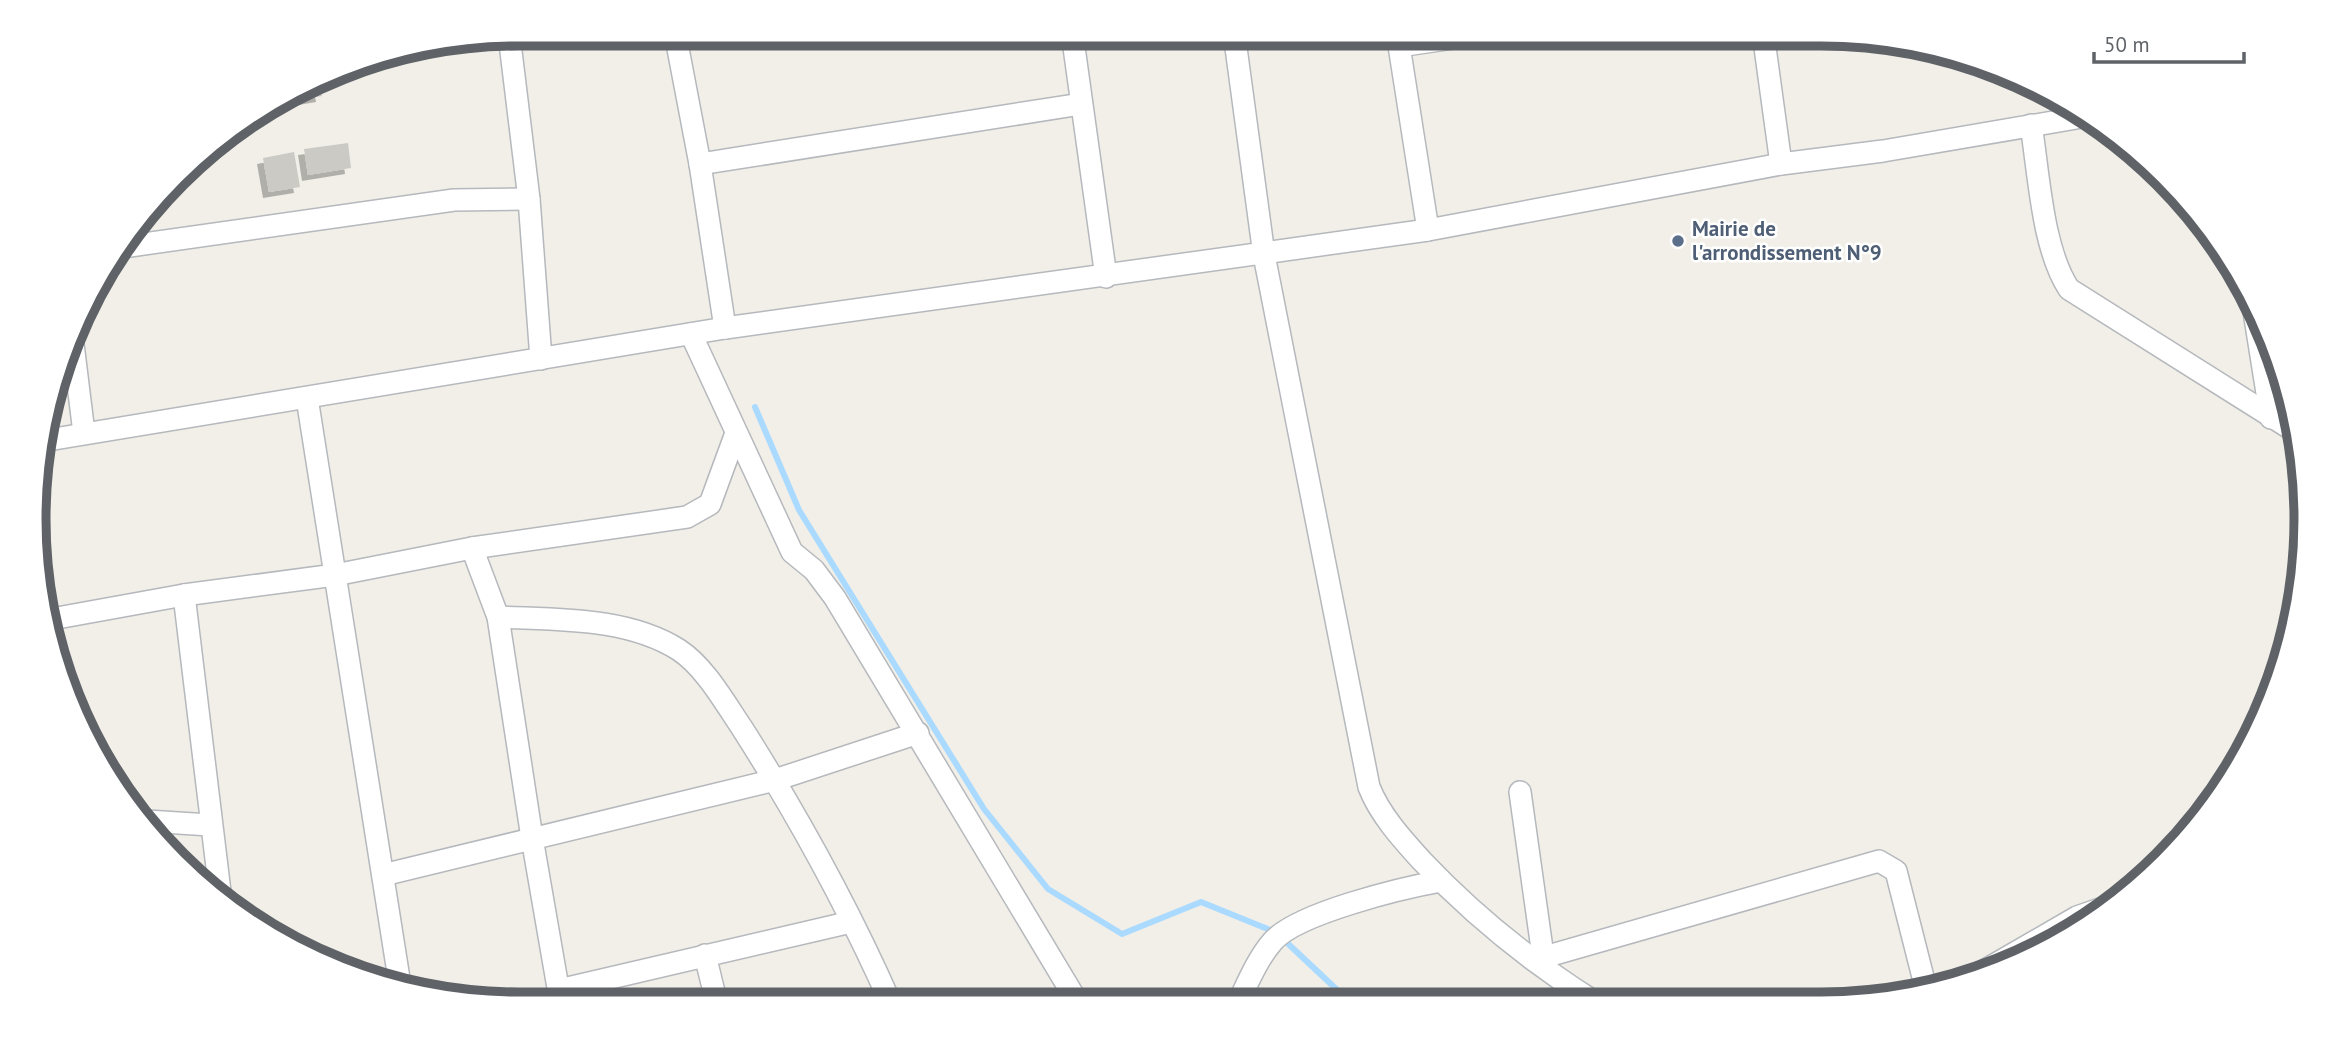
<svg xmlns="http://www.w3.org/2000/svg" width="2339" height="1038" viewBox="0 0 2339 1038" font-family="'PT Sans',sans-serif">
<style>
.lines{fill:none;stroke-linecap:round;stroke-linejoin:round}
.stream{stroke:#aadaff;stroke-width:6}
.building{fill:#cccac5;filter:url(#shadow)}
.street-casing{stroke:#b5b8bc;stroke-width:24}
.street{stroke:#fff;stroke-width:21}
.service-dot{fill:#5c6f8a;stroke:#fff;stroke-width:2.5}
.labels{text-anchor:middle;stroke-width:5;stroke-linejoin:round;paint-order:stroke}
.service-label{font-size:21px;font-weight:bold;fill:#4e5e75;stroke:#fff;text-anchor:start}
.rim{fill:none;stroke:#5f6368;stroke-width:9}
</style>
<defs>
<filter id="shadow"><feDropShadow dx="-6" dy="6" stdDeviation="0" flood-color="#0004"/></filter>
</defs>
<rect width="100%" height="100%" fill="#f1efe8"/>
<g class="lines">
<!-- stream -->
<g class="stream">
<polyline points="755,407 799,510 984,809 1048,889 1122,934 1201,902 1275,932"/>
<polyline points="1283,939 1350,1002"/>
</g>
</g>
<!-- building -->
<g class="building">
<polygon points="320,85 322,96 299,100 297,89"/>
<polygon points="348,143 351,168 308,175 304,149"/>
<polygon points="294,152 300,187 269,192 263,158"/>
</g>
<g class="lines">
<!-- street casing -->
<g class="street-casing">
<g id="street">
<polyline points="675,33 700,164 725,328"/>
<polyline points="1072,33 1106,277"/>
<path d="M1234,33L1264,255L1369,787C1380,815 1402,839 1422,861C1474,916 1530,961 1593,1001"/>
<polyline points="1397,33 1428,230"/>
<polyline points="1763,33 1781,164"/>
<polyline points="509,35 529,199 541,359"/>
<polyline points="1399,46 1488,33"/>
<path d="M2031,125C2039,174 2042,248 2069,289L2296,432"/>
<polyline points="700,164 1081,104"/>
<polyline points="123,247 454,200 529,199"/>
<polyline points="2252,299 2271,418"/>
<polyline points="691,334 792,552 814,570 835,598 1078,1003"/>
<polyline points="73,344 84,433"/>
<polyline points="307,398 400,985"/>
<polyline points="42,441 725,328 1428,230 1781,164 1883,151 2088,116"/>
<polyline points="472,548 498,617 532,838 561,1005"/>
<polyline points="184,595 221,900"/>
<path d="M498,617C557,620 627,617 679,650C705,667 725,703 742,728C798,816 849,909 891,1004"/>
<polyline points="46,620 184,595 335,575 472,548 687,517 710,504 736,433"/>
<polyline points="1520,792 1543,956"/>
<polyline points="147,821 210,825"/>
<polyline points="383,875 775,780 918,733"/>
<polyline points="705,955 717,1004"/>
<polyline points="1534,960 1879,861 1896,871 1926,989"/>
<polyline points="1975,976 2077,917 2117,903"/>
<polyline points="559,990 851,922"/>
<path d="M1238,1003C1248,982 1258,958 1273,941C1298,913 1402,888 1441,881"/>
</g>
</g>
<!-- street -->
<use href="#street" class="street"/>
</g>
<!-- markers -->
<circle class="service-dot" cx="1678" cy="241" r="7"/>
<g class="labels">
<!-- service labels -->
<g class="service-label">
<text x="1692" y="236">Mairie de<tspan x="1692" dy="24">l'arrondissement N°9</tspan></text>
</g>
</g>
<!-- crop -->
<path d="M0 0H2339V1038H0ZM519 46H1821A473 473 0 0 1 2294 519V519A473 473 0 0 1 1821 992H519A473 473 0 0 1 46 519V519A473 473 0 0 1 519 46Z" fill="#fff" fill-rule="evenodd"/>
<path class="rim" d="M519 46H1821A473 473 0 0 1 2294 519V519A473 473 0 0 1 1821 992H519A473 473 0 0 1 46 519V519A473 473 0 0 1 519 46Z"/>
<!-- scale -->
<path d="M2094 52v10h150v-10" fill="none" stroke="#5f6368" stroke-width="3.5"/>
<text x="2104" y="52" font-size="21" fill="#5f6368" stroke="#ffffff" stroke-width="5" paint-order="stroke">50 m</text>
</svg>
